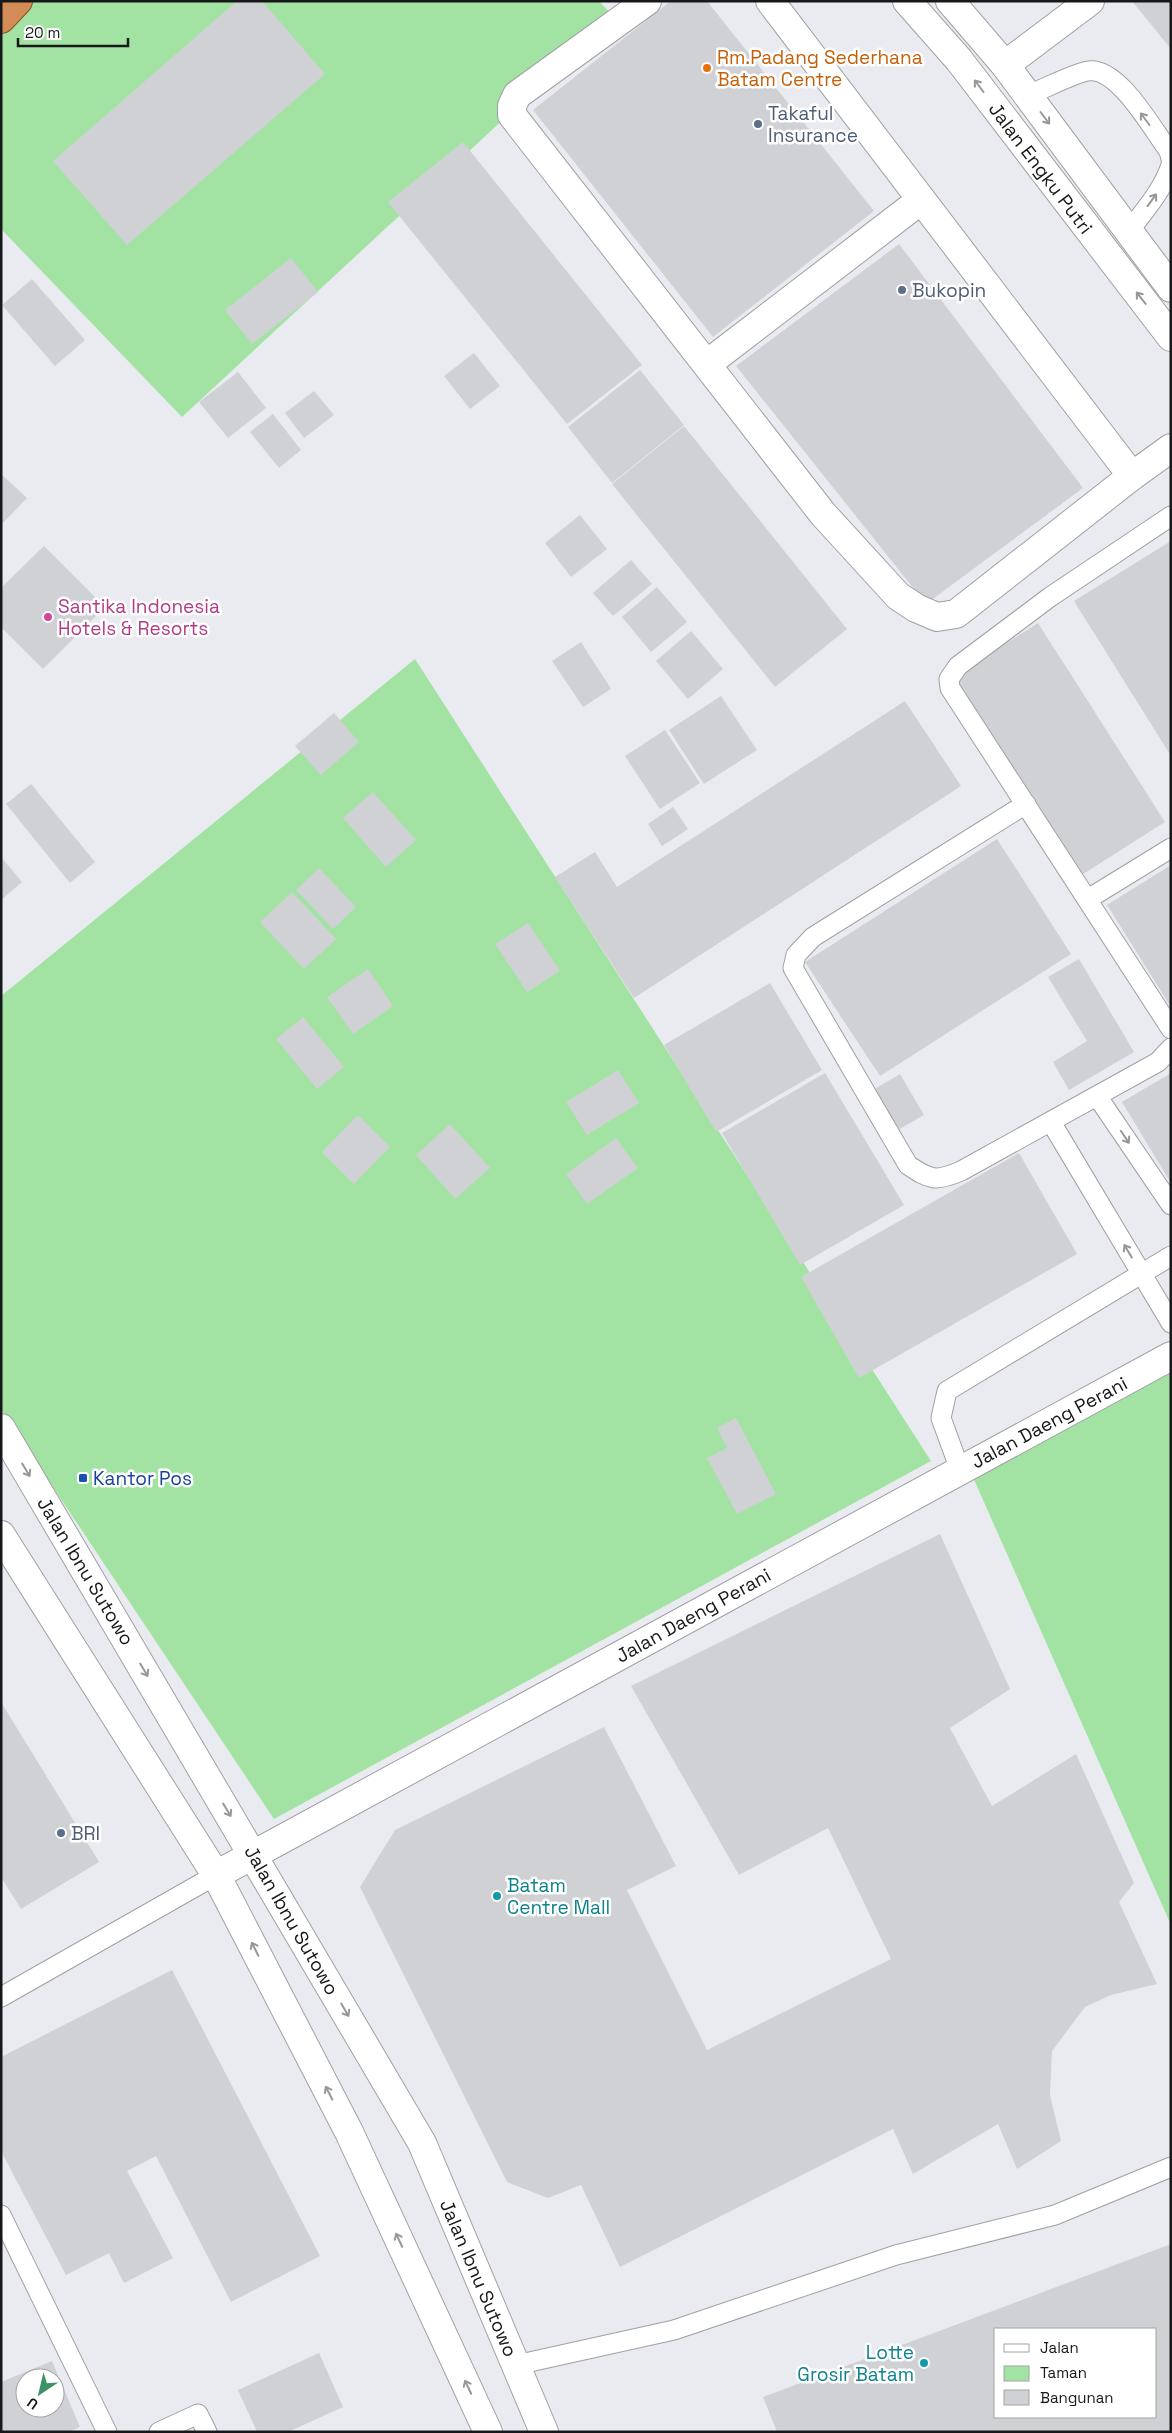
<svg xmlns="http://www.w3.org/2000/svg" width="1172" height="2433" viewBox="0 0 1172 2433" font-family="'Space Grotesk',sans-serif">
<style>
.green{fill:#a2e3a3}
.building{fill:#d0d1d5;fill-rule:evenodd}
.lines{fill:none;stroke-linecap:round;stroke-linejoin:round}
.service-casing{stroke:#9fa0a4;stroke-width:21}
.minor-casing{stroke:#9fa0a4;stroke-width:30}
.tertiary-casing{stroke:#9fa0a4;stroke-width:30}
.secondary-casing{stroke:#9fa0a4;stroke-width:30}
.trunk-casing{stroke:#8a5125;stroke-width:30}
.service{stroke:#fff;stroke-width:19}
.minor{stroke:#fff;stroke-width:28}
.tertiary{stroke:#fff;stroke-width:28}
.secondary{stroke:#fff;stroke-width:28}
.trunk{stroke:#d38c56;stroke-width:28}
.oneway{stroke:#979798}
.food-dot{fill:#e8710a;stroke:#fff;stroke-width:2}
.service-dot{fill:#5c6f8a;stroke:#fff;stroke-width:2}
.hotel-dot{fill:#d1479c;stroke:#fff;stroke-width:2}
.transit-dot{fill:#1a4fb4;stroke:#fff;stroke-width:2}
.culture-dot{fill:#0f9aa8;stroke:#fff;stroke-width:2}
.labels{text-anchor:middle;stroke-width:5;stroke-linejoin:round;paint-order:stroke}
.food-label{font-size:19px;fill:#c56008;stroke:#fff;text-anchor:start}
.service-label{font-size:19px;fill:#4e5e75;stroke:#fff;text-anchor:start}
.street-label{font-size:19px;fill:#171819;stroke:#fff}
.hotel-label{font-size:19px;fill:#b23c85;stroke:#fff;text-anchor:start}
.transit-label{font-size:19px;fill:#164399;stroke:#fff;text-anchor:start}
.culture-label{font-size:19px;fill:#0d838f;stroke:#fff;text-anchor:start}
</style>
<rect width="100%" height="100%" fill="#eaebf0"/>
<!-- green -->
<g class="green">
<polygon points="33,1 599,1 614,17 182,417 1,229 1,34"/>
<polygon points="415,659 931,1461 274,1819 1,1409 1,996"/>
<polygon points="1171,1369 1171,1925 972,1475"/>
</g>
<!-- building -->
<g class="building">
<polygon points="237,1 262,1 325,74 127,245 53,161"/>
<polygon points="671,1 707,1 874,211 713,337 533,110"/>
<polygon points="1132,1 1171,1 1171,49"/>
<polygon points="463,142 642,365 567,424 388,202"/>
<polygon points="899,244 1083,488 926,604 736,366"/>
<polygon points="291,258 318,292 252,344 225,310"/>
<polygon points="32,279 85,340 55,366 2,305"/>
<polygon points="474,353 500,386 470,409 444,376"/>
<polygon points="640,370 684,425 612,483 568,427"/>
<polygon points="238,372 266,408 228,438 199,402"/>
<polygon points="314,391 334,415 304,438 285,413"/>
<polygon points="273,414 301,450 279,468 250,432"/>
<polygon points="684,426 847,629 775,687 612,484"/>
<polygon points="1,474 27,498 1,525"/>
<polygon points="580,515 607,549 571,577 545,543"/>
<polygon points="1171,541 1171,756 1074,601"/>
<polygon points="44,546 105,607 43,669 1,627 1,588"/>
<polygon points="631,560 652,584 613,616 593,593"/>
<polygon points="657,587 687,622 651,652 622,617"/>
<polygon points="1038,623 1165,822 1080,876 953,677"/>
<polygon points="691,631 723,669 688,699 656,661"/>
<polygon points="581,642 611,689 583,707 552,661"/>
<polygon points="721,696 757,750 704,784 669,730"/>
<polygon points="905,701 961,786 634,998 555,877 595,852 617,887"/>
<polygon points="334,713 359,742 321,775 295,746"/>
<polygon points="665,730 700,783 660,809 625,756"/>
<polygon points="31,784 95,862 70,883 6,804"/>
<polygon points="373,792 416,840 386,867 343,818"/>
<polygon points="673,807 688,829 662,846 648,824"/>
<polygon points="997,839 1071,954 880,1076 805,962"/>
<polygon points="1,857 22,882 1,900"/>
<polygon points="1171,865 1171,1007 1107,905"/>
<polygon points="319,868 356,907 333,929 296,890"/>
<polygon points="292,892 336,939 304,969 260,922"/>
<polygon points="528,923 560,971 527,992 495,944"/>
<polygon points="1079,959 1134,1052 1069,1090 1053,1062 1087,1041 1048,977"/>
<polygon points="368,969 393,1006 353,1034 327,997"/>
<polygon points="770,983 822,1070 716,1132 664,1045"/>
<polygon points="303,1017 344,1067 317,1089 276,1039"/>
<polygon points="618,1070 639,1103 587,1135 566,1102"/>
<polygon points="825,1073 904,1205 800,1265 722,1133"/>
<polygon points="1171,1073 1171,1183 1122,1102"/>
<polygon points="900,1074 924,1115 896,1131 873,1090"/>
<polygon points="358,1115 390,1147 354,1184 322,1152"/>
<polygon points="450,1124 490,1168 455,1199 416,1155"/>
<polygon points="616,1138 638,1168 587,1204 566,1174"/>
<polygon points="1019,1153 1077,1254 859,1378 801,1277"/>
<polygon points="736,1418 776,1494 737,1514 707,1458 727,1448 717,1428"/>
<polygon points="940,1534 1010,1689 950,1728 992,1806 1076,1754 1134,1883 1119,1902 1157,1984 1111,1995 1085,2007 1052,2051 1050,2095 1061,2141 1017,2169 998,2124 913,2174 893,2129 620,2267 581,2185 548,2198 507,2182 360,1887 395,1830 604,1727 676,1866 627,1890 707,2050 891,1959 828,1828 739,1875 631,1686"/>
<polygon points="1,1702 99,1862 21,1909 1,1877"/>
<polygon points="172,1970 320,2256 231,2302 156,2156 127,2171 173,2258 124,2283 109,2253 66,2275 1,2151 1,2057"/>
<path d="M1171,2244V2432H777L763,2397ZM996,2329H1156V2417H996Z"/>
<polygon points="319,2353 343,2407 288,2432 257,2432 238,2390"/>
<path d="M52,2361L80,2427L69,2432H1V2382ZM25,2378H55V2408H25Z"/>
</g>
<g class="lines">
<!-- service casing -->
<g class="service-casing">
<g id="service">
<path d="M1028,95C1044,89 1072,74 1088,71C1118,66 1153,130 1169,151L1171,159"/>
<path d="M1129,231C1144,211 1163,190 1171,165"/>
<polyline points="1171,516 1050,597 958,666 949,679 950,688 1171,1029"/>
<path d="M1026,804L813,937L796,955L793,968L908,1165C930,1180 936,1182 961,1171L1158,1062L1171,1048"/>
<polyline points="1088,899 1171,848"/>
<polyline points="1097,1096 1171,1205"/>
<polyline points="1051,1122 1171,1323"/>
<polyline points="960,1470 941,1418 947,1391 1171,1256"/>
<polyline points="1,1997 216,1875"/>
<polyline points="1,2215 107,2432"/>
<polyline points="516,2365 674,2330 896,2255 1055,2215 1171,2167"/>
<polyline points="159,2432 198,2414 207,2432"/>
</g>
</g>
<!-- minor casing -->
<g class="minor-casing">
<g id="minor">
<polyline points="647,1 517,95 512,106 512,115 823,514 898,596 916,608 937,617 956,614 1132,476 1171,448"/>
<polyline points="770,1 1132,476"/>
<polyline points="1005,65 1090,1"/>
<polyline points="707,364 921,200"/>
</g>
</g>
<!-- tertiary casing -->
<g class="tertiary-casing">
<polyline id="tertiary" points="216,1875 1171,1356"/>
</g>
<!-- secondary casing -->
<g class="secondary-casing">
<g id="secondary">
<polyline points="907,1 959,60 1171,337"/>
<polyline points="950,1 1005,65 1171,288"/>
<polyline points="1,1428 422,2143 544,2432"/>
<polyline points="1,1535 216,1875 349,2132 488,2432"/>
</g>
</g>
<!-- trunk casing -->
<g class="trunk-casing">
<polyline id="trunk" points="1,19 18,1"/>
</g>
<!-- service -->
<use href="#service" class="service"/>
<!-- minor -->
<use href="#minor" class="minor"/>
<!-- tertiary -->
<use href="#tertiary" class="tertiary"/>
<!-- secondary -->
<use href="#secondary" class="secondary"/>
<!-- trunk -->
<use href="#trunk" class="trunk"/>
</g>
<!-- one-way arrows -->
<defs><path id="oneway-shaft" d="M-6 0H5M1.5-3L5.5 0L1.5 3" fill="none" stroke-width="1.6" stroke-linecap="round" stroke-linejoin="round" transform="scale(1.25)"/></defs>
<g class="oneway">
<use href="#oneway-shaft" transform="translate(979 86) rotate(-127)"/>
<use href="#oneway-shaft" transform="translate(1045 118) rotate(53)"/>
<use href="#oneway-shaft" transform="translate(1145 119) rotate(-127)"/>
<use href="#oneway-shaft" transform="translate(1152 200) rotate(-54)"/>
<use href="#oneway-shaft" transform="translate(1141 298) rotate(-128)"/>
<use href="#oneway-shaft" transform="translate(1125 1137) rotate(56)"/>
<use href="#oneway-shaft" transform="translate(1128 1251) rotate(-121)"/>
<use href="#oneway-shaft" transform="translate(26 1470) rotate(59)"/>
<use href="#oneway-shaft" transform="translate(144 1670) rotate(59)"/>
<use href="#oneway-shaft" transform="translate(227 1810) rotate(59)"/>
<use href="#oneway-shaft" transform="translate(255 1949) rotate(-117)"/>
<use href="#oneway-shaft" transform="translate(345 2010) rotate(60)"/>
<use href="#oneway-shaft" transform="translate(329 2093) rotate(-117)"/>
<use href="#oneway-shaft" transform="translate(399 2240) rotate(-115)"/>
<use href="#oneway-shaft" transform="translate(468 2387) rotate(-115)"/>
</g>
<!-- markers -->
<circle class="food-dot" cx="707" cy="68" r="5"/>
<g class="service-dot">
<circle cx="758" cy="124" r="5"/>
<circle cx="902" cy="290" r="5"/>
<circle cx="61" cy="1833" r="5"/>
</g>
<circle class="hotel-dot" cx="48" cy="617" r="5"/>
<rect class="transit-dot" x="78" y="1473" width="10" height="10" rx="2.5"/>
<g class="culture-dot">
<circle cx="497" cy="1896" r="5"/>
<circle cx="924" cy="2363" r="5"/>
</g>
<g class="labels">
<!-- food labels -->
<g class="food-label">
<text x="717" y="64">Rm.Padang Sederhana<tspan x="717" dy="22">Batam Centre</tspan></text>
</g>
<!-- service labels -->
<g class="service-label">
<text x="768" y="120">Takaful<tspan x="768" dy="22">Insurance</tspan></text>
<text x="912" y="297">Bukopin</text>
<text x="71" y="1840">BRI</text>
</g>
<!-- street labels -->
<g class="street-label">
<text transform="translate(1041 168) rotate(53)" y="7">Jalan Engku Putri</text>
<text transform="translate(1049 1422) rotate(-28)" y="7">Jalan Daeng Perani</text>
<text transform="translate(86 1571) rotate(59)" y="7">Jalan Ibnu Sutowo</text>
<text transform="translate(693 1615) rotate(-29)" y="7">Jalan Daeng Perani</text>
<text transform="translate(292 1920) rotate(60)" y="7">Jalan Ibnu Sutowo</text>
<text transform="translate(479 2278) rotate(67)" y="7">Jalan Ibnu Sutowo</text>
</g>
<!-- hotel labels -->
<g class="hotel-label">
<text x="58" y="613">Santika Indonesia<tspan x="58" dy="22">Hotels &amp; Resorts</tspan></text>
</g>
<!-- transit labels -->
<g class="transit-label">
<text x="93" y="1485">Kantor Pos</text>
</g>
<!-- culture labels -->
<g class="culture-label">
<text x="507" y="1892">Batam<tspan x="507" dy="22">Centre Mall</tspan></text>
<text x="914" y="2359" text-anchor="end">Lotte<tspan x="914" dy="22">Grosir Batam</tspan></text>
</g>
</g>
<!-- border -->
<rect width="1172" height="2433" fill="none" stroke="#171819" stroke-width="5"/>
<!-- legend -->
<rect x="994" y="2328" width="162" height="90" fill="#ffffff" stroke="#a2a3a3"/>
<rect x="1004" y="2344" width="25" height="8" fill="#ffffff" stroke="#a2a3a3"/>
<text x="1040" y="2353" font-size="15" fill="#171819">Jalan</text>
<rect x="1004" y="2366" width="25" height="15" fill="#a2e3a3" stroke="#a2a3a3"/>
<text x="1040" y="2378" font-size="15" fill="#171819">Taman</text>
<rect x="1004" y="2390" width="25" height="15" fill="#d0d1d5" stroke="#a2a3a3"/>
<text x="1040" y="2403" font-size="15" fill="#171819">Bangunan</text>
<!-- north arrow -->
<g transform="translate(40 2393) rotate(215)"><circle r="24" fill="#ffffff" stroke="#a2a3a3"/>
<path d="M0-4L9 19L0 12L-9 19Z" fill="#3d9265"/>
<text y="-8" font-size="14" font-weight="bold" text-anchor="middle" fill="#171819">U</text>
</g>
<!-- scale -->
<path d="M18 38v8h110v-8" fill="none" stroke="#171819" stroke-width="2.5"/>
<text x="25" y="38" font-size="15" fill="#171819" stroke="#ffffff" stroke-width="4" paint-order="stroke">20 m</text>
</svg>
